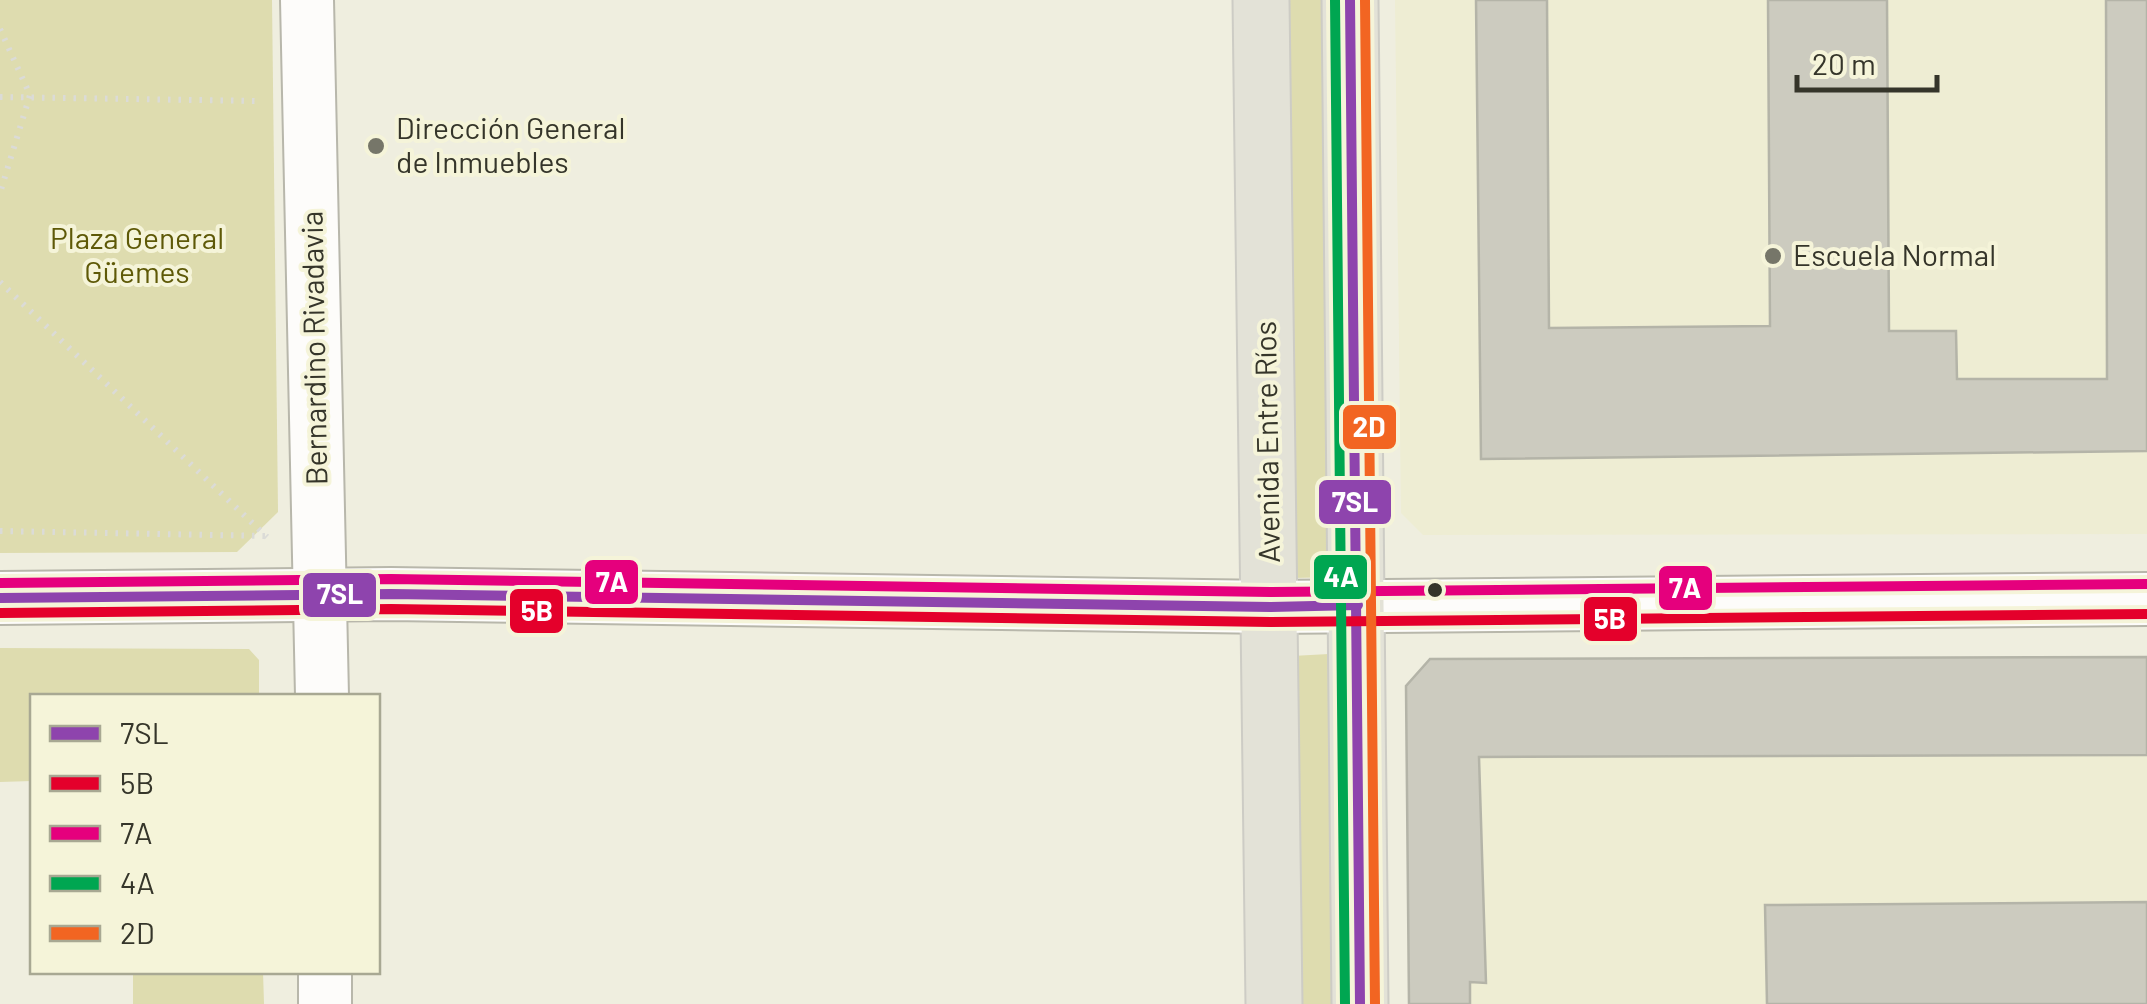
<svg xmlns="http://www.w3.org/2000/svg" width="2147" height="1004" viewBox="0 0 2147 1004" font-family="Barlow,sans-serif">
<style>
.built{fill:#eeedd3}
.green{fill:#dedcaf}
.building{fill:#cccbbf;stroke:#b4b4a8;stroke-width:2.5}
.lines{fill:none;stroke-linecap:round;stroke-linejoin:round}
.minor-casing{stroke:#b8b7ab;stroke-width:56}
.major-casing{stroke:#cdccc5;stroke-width:59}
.path{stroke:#dbdbd7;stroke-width:6;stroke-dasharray:2.5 8;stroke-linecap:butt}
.minor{stroke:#fdfcfa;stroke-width:52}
.major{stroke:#e3e2d7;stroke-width:55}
.bus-1-casing{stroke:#f5f4d9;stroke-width:18}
.bus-2-casing{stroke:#f5f4d9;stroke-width:18}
.bus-3-casing{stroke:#f5f4d9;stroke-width:18}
.bus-4-casing{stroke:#f5f4d9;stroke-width:18}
.bus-5-casing{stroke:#f5f4d9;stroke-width:18}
.bus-1{stroke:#8e44ad;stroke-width:10}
.bus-2{stroke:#e4002b;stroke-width:10}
.bus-3{stroke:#e5007d;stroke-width:10}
.bus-4{stroke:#00a651;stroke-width:10}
.bus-5{stroke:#f26522;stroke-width:10}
.poi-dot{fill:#767669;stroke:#f5f4d9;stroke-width:4}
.bus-dot{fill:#35352a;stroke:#f5f4d9;stroke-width:4}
.labels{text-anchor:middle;stroke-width:8;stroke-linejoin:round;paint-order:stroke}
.poi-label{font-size:30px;fill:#35352a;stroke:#f5f4d9;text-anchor:start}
.park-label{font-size:30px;fill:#5e5907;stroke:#f5f4d9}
.street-label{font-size:30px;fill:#35352a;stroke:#f5f4d9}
.line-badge{stroke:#f5f4d9;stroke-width:4}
.badge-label{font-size:28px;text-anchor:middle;font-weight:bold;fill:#fff}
</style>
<rect width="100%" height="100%" fill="#efeedf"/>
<!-- built -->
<g class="built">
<polygon points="1395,0 2147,0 2147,534 1423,535 1401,513"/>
<polygon points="2147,657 2147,1004 1408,1004 1406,686 1430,659"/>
</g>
<!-- green -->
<g class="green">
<polygon points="0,0 272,0 278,512 237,552 0,553"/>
<polygon points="1284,0 1322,0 1332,577 1294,578"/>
<polygon points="0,648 249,649 259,660 259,696 32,696 32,781 0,782"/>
<polygon points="1329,654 1335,1004 1297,1004 1292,656"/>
<polygon points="133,972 263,972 264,1004 133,1004"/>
</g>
<!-- building -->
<g class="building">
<polygon points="1476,0 1547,0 1549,328 1770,326 1768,0 1887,0 1889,331 1956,331 1957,379 2107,379 2106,0 2147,0 2147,451 1481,459"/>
<polygon points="2147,657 2147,755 1479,757 1486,983 1470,982 1470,1004 1409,1004 1406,686 1430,659"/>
<polygon points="2147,902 2147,1004 1767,1004 1765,905"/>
</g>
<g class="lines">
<!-- minor casing -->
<g class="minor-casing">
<g id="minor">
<polyline points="307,0 322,696"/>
<polyline points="0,598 391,594 1271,607 2147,599"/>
<polyline points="325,972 325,1004"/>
</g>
</g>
<!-- major casing -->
<g class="major-casing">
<g id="major">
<polyline points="1261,0 1274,1004"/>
<polyline points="1350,0 1360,1004"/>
</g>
</g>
<!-- path -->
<g class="path">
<polyline points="0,29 30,95 0,193"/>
<polyline points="0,97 259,101"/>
<polyline points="0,282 267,537"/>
<polyline points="0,531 267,536"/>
</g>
<!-- minor -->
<use href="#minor" class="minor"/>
<!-- major -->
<use href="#major" class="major"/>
<!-- bus-1 casing -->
<g class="bus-1-casing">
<g id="bus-1">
<polyline points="1350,0 1360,1004"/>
<polyline points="0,598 391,594 1271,607 1358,605"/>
</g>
</g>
<!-- bus-2 casing -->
<g class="bus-2-casing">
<polyline id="bus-2" points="0,613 391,609 1271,622 2147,614"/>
</g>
<!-- bus-3 casing -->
<g class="bus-3-casing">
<polyline id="bus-3" points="0,583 391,579 1271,592 2147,584"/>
</g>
<!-- bus-4 casing -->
<g class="bus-4-casing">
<polyline id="bus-4" points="1335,0 1345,1004"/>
</g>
<!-- bus-5 casing -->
<g class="bus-5-casing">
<polyline id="bus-5" points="1365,0 1375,1004"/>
</g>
<!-- bus-1 -->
<use href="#bus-1" class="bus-1"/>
<!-- bus-2 -->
<use href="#bus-2" class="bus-2"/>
<!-- bus-3 -->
<use href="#bus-3" class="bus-3"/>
<!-- bus-4 -->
<use href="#bus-4" class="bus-4"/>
<!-- bus-5 -->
<use href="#bus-5" class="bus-5"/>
</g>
<!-- markers -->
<g class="poi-dot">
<circle cx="376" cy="146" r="10"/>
<circle cx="1773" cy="256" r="10"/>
</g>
<circle class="bus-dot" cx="1435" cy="590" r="9"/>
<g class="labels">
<!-- poi labels -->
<g class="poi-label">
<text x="396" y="139">Dirección General<tspan x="396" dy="34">de Inmuebles</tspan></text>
<text x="1793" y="266">Escuela Normal</text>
</g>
<!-- park labels -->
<g class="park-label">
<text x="137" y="249">Plaza General<tspan x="137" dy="34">Güemes</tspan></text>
</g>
<!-- street labels -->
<g class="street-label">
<text transform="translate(315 348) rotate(-91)" y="10">Bernardino Rivadavia</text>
<text transform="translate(1268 442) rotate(-91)" y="10">Avenida Entre Ríos</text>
</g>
</g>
<g class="line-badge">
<rect x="1341" y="403" width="57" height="48" rx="10" fill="#f26522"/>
<rect x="1317" y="478" width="76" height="48" rx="10" fill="#8e44ad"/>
<rect x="1312" y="553" width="57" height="48" rx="10" fill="#00a651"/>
<rect x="583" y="558" width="57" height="48" rx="10" fill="#e5007d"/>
<rect x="1657" y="564" width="57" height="48" rx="10" fill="#e5007d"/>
<rect x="301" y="571" width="77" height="48" rx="10" fill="#8e44ad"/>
<rect x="508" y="587" width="57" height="48" rx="10" fill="#e4002b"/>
<rect x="1582" y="595" width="57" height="48" rx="10" fill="#e4002b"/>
</g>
<g class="badge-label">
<text x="1369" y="437">2D</text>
<text x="1355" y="512">7SL</text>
<text x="1341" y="587">4A</text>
<text x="612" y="592">7A</text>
<text x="1685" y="598">7A</text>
<text x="340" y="604">7SL</text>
<text x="537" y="621">5B</text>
<text x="1610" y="629">5B</text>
</g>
<!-- legend -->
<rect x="30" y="694" width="350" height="280" fill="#f5f4d9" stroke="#a8a893" stroke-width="2.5"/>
<rect x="50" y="726" width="50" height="15" fill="#8e44ad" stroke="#a8a893" stroke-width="2.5"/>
<text x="120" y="744" font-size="30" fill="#35352a">7SL</text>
<rect x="50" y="776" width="50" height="15" fill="#e4002b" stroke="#a8a893" stroke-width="2.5"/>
<text x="120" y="794" font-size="30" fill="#35352a">5B</text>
<rect x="50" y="826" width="50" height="15" fill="#e5007d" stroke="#a8a893" stroke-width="2.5"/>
<text x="120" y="844" font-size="30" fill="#35352a">7A</text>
<rect x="50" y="876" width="50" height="15" fill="#00a651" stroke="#a8a893" stroke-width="2.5"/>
<text x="120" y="894" font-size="30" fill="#35352a">4A</text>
<rect x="50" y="926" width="50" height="15" fill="#f26522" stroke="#a8a893" stroke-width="2.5"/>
<text x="120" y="944" font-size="30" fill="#35352a">2D</text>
<!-- scale -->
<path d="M1797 75v15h140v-15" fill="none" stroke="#35352a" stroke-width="5"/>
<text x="1812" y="75" font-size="30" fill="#35352a" stroke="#f5f4d9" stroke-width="8" paint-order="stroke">20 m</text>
</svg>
